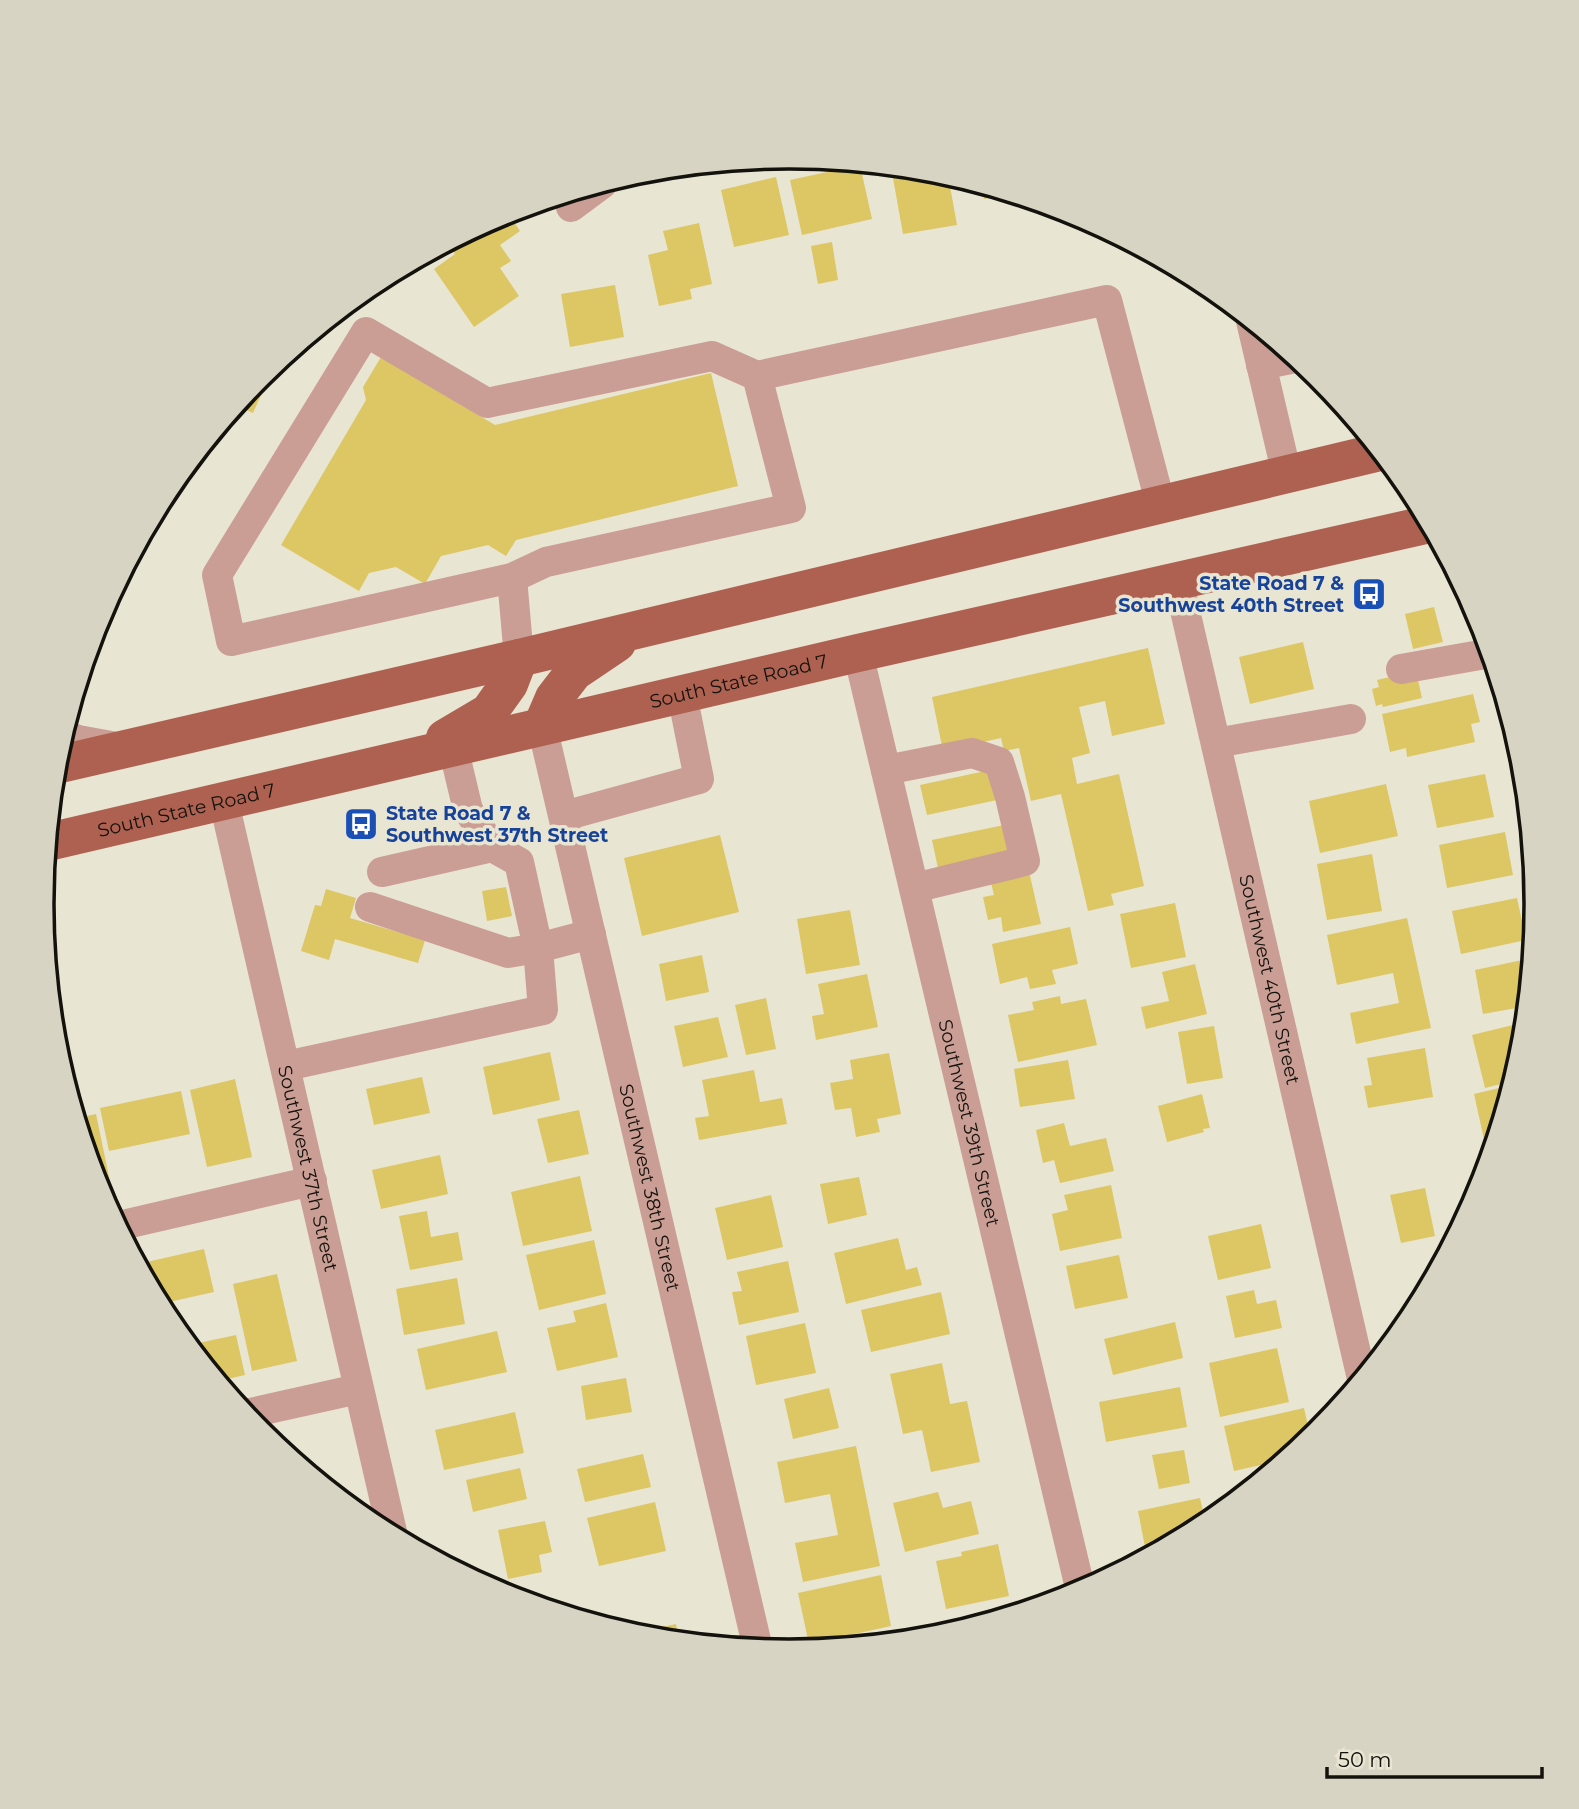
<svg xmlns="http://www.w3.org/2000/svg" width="1579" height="1809" viewBox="0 0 1579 1809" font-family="Montserrat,sans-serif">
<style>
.building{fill:#ddc664}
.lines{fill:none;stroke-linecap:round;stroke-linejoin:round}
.minor{stroke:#cb9e95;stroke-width:30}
.major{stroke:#ae6151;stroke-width:38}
.labels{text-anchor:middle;stroke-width:7;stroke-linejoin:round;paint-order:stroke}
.transit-label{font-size:19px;font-weight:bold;fill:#164399;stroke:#e9e5d3;text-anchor:end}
.street-label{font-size:19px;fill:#13120c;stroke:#e9e5d3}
.rim{fill:none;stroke:#13120c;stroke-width:3.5}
</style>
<rect width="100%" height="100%" fill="#e9e5d3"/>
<!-- building -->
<g class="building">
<polygon points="860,165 872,219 802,235 790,180"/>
<polygon points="891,167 936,171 948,175 957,225 903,234"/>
<polygon points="776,177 789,235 734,247 721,190"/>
<polygon points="981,185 1008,193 984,199"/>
<polygon points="508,213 520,231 500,245 511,261 500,268 519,296 474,327 434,269 455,254 448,244 476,229 478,232"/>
<polygon points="699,223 712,284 690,289 692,299 659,306 648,255 668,250 663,231"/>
<polygon points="832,242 838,280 818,284 811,246"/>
<polygon points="615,285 624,337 570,347 561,294"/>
<polygon points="381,357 495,425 711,373 738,486 516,540 506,556 488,545 441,556 425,584 396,567 369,573 359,591 281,545 366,400 363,387"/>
<polygon points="256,382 265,386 253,413 237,406"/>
<polygon points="1434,607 1443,642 1413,649 1405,614"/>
<polygon points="1303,642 1314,689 1250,704 1239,657"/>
<polygon points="1148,648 1165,724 1112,736 1105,701 1079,707 1090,753 1072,758 1077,784 1119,774 1144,886 1111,894 1114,905 1088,911 1061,794 1031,801 1019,748 1004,751 1001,738 943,751 932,697"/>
<polygon points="1416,671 1422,698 1383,707 1382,704 1376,706 1372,689 1379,687 1377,680"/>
<polygon points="1473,694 1480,722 1471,724 1475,742 1407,757 1406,748 1390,752 1382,714"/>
<polygon points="990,770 997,800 927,815 920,785"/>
<polygon points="1485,774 1494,817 1437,828 1428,785"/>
<polygon points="1386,784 1398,836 1320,853 1309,801"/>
<polygon points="1004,825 1011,857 939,873 932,840"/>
<polygon points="1505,832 1513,875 1447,888 1439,845"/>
<polygon points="720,835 739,912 642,936 624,858"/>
<polygon points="1372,854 1382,911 1327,920 1317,864"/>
<polygon points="1028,867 1041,924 1003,932 1001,917 988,920 983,897 994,895 989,875"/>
<polygon points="506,887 512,916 487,921 482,891"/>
<polygon points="326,889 356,898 350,918 425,940 418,963 335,939 329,960 301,951 315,905 321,906"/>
<polygon points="1517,898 1526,940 1461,954 1452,911"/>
<polygon points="1175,903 1186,957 1131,968 1120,914"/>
<polygon points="850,910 860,965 806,974 797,919"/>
<polygon points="1407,918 1431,1028 1356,1044 1350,1013 1399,1003 1393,973 1337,985 1327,935"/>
<polygon points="1070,927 1078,964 1052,970 1056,984 1030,989 1027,977 1000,984 992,944"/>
<polygon points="702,955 709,992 666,1001 659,964"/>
<polygon points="1532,958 1527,1006 1483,1014 1475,970"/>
<polygon points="1195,964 1207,1014 1146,1029 1141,1007 1169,1001 1162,972"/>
<polygon points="867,974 878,1027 816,1040 812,1016 824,1014 818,984"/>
<polygon points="1060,996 1061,1004 1086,999 1097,1045 1018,1062 1008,1015 1034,1010 1032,1002"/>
<polygon points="766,998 776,1049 746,1055 735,1005"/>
<polygon points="718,1017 728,1057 683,1067 674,1026"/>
<polygon points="1525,1022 1523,1051 1513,1081 1485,1088 1472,1035"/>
<polygon points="1214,1026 1223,1078 1187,1084 1178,1032"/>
<polygon points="1425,1048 1433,1097 1368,1108 1364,1086 1372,1085 1367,1058"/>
<polygon points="550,1052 560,1100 493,1115 483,1067"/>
<polygon points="889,1053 901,1114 877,1119 880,1132 856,1137 851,1108 835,1110 830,1083 853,1079 850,1060"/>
<polygon points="1068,1060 1075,1099 1020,1107 1014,1069"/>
<polygon points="754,1070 760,1102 782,1098 787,1124 699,1140 695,1118 709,1116 702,1080"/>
<polygon points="422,1077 430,1113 374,1125 366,1089"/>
<polygon points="235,1079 252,1157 207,1167 190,1090"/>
<polygon points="1512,1085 1492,1152 1487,1153 1474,1094"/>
<polygon points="181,1091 190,1134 109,1151 100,1108"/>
<polygon points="1202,1094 1210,1128 1203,1129 1204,1132 1167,1142 1158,1106"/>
<polygon points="579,1110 589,1154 548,1163 537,1119"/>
<polygon points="96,1114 112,1191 100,1193 77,1118"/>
<polygon points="1064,1123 1070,1146 1106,1138 1114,1171 1060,1183 1054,1160 1043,1163 1036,1130"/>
<polygon points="440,1155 448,1194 381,1209 372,1170"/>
<polygon points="580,1176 592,1231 523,1246 511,1192"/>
<polygon points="859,1177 867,1215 828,1224 820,1184"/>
<polygon points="1111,1185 1122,1238 1060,1251 1052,1214 1068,1210 1064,1195"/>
<polygon points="1425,1188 1435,1236 1401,1243 1390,1195"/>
<polygon points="771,1195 783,1247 727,1260 715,1208"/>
<polygon points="427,1211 431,1237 458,1232 463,1260 410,1270 399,1216"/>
<polygon points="1261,1224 1271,1268 1218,1280 1208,1236"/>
<polygon points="898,1238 906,1270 917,1267 922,1285 846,1304 834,1253"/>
<polygon points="594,1240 606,1294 539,1310 526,1255"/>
<polygon points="204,1249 214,1292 160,1304 138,1264"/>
<polygon points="1119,1255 1128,1298 1075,1309 1066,1266"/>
<polygon points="788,1261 799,1312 739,1325 732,1292 742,1291 737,1272"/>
<polygon points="277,1274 297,1361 252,1371 233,1284"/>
<polygon points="457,1278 465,1324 404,1335 396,1289"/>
<polygon points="1254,1290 1257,1304 1276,1300 1282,1328 1235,1338 1226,1296"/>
<polygon points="941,1292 950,1334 871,1352 861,1310"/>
<polygon points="606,1303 618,1357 557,1371 547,1328 576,1322 573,1311"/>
<polygon points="1175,1322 1183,1358 1113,1375 1104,1339"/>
<polygon points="805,1323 816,1373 756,1385 746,1336"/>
<polygon points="497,1331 507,1372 426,1390 417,1349"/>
<polygon points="236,1335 245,1375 218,1381 189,1345"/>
<polygon points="1277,1348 1289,1402 1220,1417 1209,1363"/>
<polygon points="942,1363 950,1404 967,1401 980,1462 931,1472 922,1430 903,1434 890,1374"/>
<polygon points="626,1378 632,1412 586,1420 581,1386"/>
<polygon points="1180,1387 1187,1427 1106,1442 1099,1402"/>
<polygon points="829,1388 839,1428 793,1439 784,1399"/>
<polygon points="1304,1408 1311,1439 1287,1459 1234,1471 1224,1426"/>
<polygon points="515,1412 524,1453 444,1470 435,1430"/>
<polygon points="856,1446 880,1566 803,1582 795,1543 838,1535 830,1494 785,1503 777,1462"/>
<polygon points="1184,1450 1190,1483 1159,1489 1152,1455"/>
<polygon points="643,1454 651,1487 585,1502 577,1469"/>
<polygon points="520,1468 527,1499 473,1512 466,1480"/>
<polygon points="938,1492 943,1508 971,1501 979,1534 905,1552 893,1503"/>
<polygon points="1200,1498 1206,1525 1162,1549 1146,1552 1138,1511"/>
<polygon points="655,1502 666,1551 599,1566 587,1518"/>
<polygon points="545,1521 552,1552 539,1555 542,1572 508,1579 498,1530"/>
<polygon points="998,1544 1009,1596 946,1609 936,1561 962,1556 961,1552"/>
<polygon points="881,1575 891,1626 809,1644 798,1593"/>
<polygon points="985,1617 986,1622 952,1633 950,1625"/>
<polygon points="676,1624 679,1641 643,1638 631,1634"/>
</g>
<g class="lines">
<!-- minor -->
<g class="minor">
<polyline points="571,207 602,184"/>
<polyline points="1251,321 1287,475"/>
<polyline points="1261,365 1296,358"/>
<polyline points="757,376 791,508 546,562 512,578 231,641 217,575 366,332 487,403 712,356 757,376 1107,300 1161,506"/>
<polyline points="512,578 519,658"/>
<path id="s1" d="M1178,580L1362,1379"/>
<path id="s2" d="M858,653L1081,1592"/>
<polyline points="1401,669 1491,653"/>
<path id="s3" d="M542,726L758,1649"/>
<polyline points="64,735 78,740 117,747"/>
<polyline points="1216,743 1351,719"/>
<polyline points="886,770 972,753 999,762 1010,797 1025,861 914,888"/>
<path id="s4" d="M224,802L393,1536"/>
<polyline points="564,816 699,779 682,694"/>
<polyline points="382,872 492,847"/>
<polyline points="370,907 508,953 538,948 519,862 492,847 468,810 453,747"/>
<polyline points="286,1066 543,1010 538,948 591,934"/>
<polyline points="118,1226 312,1181"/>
<polyline points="246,1414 358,1389"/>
</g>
<!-- major -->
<g class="major">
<polyline points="542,726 554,698 574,672 617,643"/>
<polyline points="445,738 489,712 509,684 519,658"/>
<polyline points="56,765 519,658 1380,452"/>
<path id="s5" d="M48,842L858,653L1430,524"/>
</g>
</g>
<!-- icons -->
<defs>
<g id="bus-square" transform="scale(1.75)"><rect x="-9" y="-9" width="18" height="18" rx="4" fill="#1a4fb4" stroke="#e9e5d3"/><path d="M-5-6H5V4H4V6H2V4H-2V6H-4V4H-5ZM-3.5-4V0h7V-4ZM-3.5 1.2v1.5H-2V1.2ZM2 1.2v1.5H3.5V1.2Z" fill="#fff"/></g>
</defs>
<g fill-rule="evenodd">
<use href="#bus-square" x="1369" y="594"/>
<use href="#bus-square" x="361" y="824"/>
</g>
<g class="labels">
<!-- transit labels -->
<g class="transit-label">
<text x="1344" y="590">State Road 7 &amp;<tspan x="1344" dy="22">Southwest 40th Street</tspan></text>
<text x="386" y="820" text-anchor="start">State Road 7 &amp;<tspan x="386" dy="22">Southwest 37th Street</tspan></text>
</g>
<!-- street labels -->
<g class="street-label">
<text dy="7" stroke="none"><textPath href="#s5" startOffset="709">South State Road 7</textPath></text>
<text dy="7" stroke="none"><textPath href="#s5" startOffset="142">South State Road 7</textPath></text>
<text dy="7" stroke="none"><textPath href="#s1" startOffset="410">Southwest 40th Street</textPath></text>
<text dy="7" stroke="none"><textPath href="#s2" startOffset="483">Southwest 39th Street</textPath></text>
<text dy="7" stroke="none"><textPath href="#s4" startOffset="376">Southwest 37th Street</textPath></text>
<text dy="7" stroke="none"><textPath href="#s3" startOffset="474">Southwest 38th Street</textPath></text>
</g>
</g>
<!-- crop -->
<path d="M0 0H1579V1809H0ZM54 904a735 735 0 1 1 1470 0a735 735 0 1 1-1470 0Z" fill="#d8d4c3" fill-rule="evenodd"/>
<path class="rim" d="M54 904a735 735 0 1 1 1470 0a735 735 0 1 1-1470 0Z"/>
<!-- scale -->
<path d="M1327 1767v10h215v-10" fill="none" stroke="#13120c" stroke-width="3.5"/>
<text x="1338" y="1767" font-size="21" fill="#13120c" stroke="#e9e5d3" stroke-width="5" paint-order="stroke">50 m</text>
</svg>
